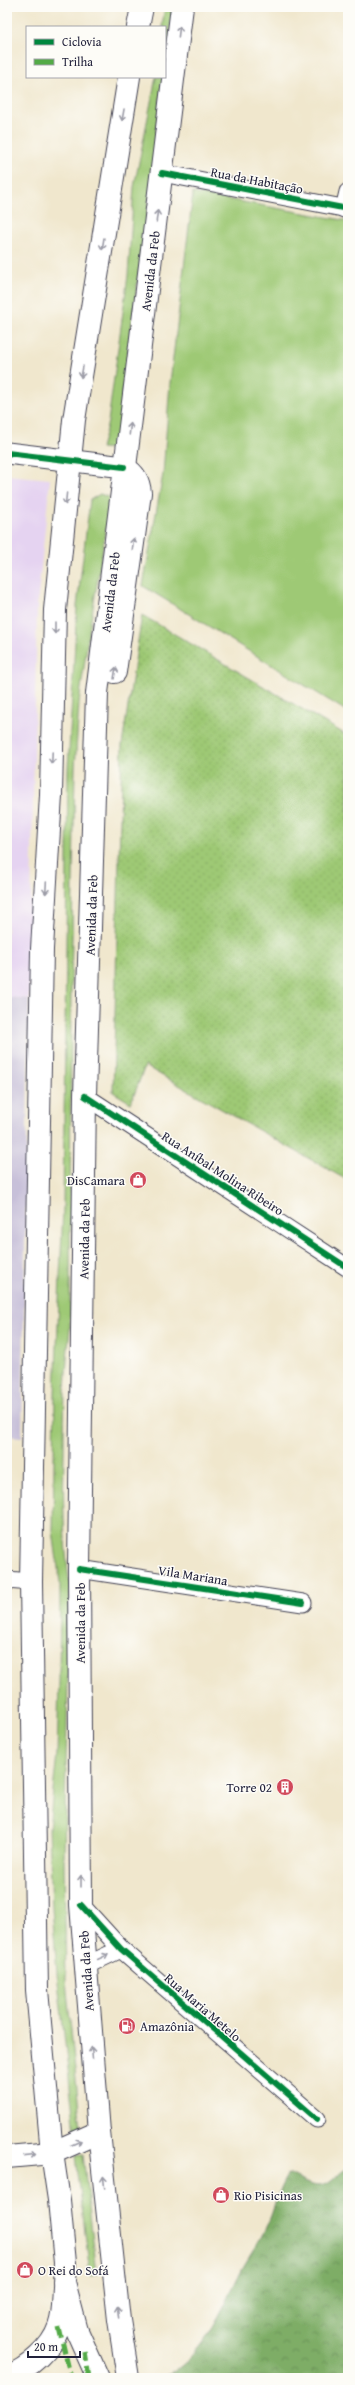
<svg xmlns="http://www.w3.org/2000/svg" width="355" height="2385" viewBox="0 0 355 2385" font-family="'Gentium Book Plus',serif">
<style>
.built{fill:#e5d3f1}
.industrial{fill:#c7c0d9}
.green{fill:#9ec975;stroke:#607658}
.forest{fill:url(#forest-crowns);stroke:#506850}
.garden{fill:url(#garden-dots);stroke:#607658}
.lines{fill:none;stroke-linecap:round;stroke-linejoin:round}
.minor-casing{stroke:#414051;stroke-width:19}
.tertiary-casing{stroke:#414051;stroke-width:23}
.secondary-casing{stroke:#414051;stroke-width:24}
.primary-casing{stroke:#414051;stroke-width:24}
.minor{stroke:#fff;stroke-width:17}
.tertiary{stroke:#fff;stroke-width:21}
.secondary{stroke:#fff;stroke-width:22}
.primary{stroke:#fff;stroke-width:22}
.quiet{stroke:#53aa46;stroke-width:5;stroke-dasharray:10 5;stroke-linecap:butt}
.cycleway-casing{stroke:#fdfcf7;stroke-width:8}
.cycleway{stroke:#00873e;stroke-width:6}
.oneway{stroke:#9c9ca7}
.labels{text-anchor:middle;stroke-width:3;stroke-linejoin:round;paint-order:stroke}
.street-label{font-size:13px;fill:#22223b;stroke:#fdfcf7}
.poi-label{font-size:13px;fill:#22223b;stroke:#fdfcf7;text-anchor:start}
</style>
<defs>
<pattern id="forest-crowns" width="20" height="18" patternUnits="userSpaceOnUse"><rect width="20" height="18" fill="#7ead66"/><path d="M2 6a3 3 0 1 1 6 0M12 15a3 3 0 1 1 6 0" fill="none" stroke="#678c55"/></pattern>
<pattern id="garden-dots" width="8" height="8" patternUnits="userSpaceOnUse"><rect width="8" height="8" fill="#9ec975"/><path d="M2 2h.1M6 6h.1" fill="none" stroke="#88ac66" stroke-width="1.8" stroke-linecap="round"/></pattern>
</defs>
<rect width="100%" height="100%" fill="#fdfcf7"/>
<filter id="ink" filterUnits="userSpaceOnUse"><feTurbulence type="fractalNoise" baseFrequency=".025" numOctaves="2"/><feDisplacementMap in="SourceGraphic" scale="8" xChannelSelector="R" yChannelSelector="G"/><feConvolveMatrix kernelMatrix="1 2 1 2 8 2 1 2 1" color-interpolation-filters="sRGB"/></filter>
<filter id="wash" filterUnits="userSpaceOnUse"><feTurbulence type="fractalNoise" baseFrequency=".012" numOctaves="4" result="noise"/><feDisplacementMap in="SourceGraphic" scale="16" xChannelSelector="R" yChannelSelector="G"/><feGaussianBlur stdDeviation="0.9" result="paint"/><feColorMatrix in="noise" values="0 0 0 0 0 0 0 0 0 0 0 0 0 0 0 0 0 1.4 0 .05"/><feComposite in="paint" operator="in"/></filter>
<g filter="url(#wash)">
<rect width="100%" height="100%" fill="#f0e7cd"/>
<!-- built -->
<polygon class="built" points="7,475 50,479 37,606 29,999 7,997"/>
<!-- industrial -->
<polygon class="industrial" points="7,997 29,999 22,1437 7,1436"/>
<!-- green -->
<g class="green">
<polygon points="165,7 173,7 165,65 165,27 162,27"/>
<polygon points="156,77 163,77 156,129 154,161 123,387 119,443 118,447 114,449 101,448 108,422 128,275 134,187"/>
<polygon points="193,193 348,221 348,712 143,586 163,474 170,383"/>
<path d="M100,494L108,497L110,505L88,638L79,703L75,769L71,995L70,1329C65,1370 64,1410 64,1451C63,1497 63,1542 70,1587L64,1857L66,1981L81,2129L75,2132L57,1973L52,1908L49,1828L57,1754L59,1684L60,1583L53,1531L55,1393L63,1207L68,768L77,606L90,500Z"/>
<polygon points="83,2155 97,2274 90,2275 76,2156"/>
</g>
<!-- forest -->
<path class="forest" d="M348,2168V2378H160C205,2358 221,2310 242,2269C250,2255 260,2241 266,2227C275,2210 277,2189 288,2174C301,2180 317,2192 330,2182C337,2177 340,2172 348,2168Z"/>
<!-- garden -->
<polygon class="garden" points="142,615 348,736 347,1180 145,1066 131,1103 113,1092 122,745"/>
</g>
<g filter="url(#ink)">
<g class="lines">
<!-- minor casing -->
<g class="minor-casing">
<g id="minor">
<polyline points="162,173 348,209"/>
<polyline points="344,209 348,192"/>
<polyline points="85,1096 348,1268"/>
<polyline points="79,1569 303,1603"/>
<polyline points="7,1580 31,1582"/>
<polyline points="81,1905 121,1949 317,2119"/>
<polyline points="85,1966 121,1949"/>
</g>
</g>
<!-- tertiary casing -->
<g class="tertiary-casing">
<polyline id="tertiary" points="7,453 124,467"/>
</g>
<!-- secondary casing -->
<g class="secondary-casing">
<g id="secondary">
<polyline points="7,2157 52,2153 99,2132"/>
<path d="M7,2377C28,2369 52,2348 59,2327C64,2314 63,2301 64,2287"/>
</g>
</g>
<!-- primary casing -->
<g class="primary-casing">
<g id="primary">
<polyline points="138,27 142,7"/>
<path d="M115,672L140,493C139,481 135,474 124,467"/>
<polyline points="98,2378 77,2331 64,2282 65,2263 59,2200 52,2153 37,1990 31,1582 42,949 51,795 55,610 74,420 129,77"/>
<polyline points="128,2378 119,2320 99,2132 81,1905 79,1569 85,1096 97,693 182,7"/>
</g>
</g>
<!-- minor -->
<use href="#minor" class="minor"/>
<!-- tertiary -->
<use href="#tertiary" class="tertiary"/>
<!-- secondary -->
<use href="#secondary" class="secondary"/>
<!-- primary -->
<use href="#primary" class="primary"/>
<!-- quiet -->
<g class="quiet">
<polyline points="59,2328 71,2378"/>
<polyline points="85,2352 89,2378"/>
</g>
<!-- cycleway casing -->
<g class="cycleway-casing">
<g id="cycleway">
<polyline points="162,173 348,209"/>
<polyline points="7,453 124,467"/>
<polyline points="85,1096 348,1268"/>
<polyline points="79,1569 303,1603"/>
<polyline points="81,1905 121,1949 317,2119"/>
</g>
</g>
<!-- cycleway -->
<use href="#cycleway" class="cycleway"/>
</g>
<!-- one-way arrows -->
<defs><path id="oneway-shaft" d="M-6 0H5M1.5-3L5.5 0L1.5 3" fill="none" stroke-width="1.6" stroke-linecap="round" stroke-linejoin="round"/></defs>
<g class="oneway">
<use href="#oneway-shaft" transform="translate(179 32) rotate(-83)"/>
<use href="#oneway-shaft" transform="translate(123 115) rotate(100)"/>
<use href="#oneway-shaft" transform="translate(157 216) rotate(-83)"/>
<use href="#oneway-shaft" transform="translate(103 244) rotate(99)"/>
<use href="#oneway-shaft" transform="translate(82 372) rotate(100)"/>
<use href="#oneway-shaft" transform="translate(130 429) rotate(-83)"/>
<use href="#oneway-shaft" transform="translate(66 499) rotate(96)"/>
<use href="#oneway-shaft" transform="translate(133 544) rotate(-83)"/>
<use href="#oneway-shaft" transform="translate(55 628) rotate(90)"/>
<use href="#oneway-shaft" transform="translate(115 673) rotate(-81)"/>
<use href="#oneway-shaft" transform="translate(52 758) rotate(92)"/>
<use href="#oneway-shaft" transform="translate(46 888) rotate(93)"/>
<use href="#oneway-shaft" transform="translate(81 1881) rotate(-90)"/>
<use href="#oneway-shaft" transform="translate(103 1957) rotate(-25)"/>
<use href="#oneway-shaft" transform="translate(92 2053) rotate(-95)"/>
<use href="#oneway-shaft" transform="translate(76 2143) rotate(-24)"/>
<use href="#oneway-shaft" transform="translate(30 2155) rotate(-6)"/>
<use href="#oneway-shaft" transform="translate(104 2182) rotate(-96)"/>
<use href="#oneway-shaft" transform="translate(118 2312) rotate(-96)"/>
</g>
</g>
<!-- icons -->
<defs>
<g id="shop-disc" transform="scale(0.9)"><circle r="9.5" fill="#d1495b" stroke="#fdfcf7"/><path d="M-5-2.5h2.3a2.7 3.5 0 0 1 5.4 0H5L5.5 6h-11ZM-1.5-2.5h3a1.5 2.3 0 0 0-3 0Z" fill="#fff"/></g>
<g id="building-disc" transform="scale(0.9)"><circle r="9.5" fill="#d1495b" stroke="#fdfcf7"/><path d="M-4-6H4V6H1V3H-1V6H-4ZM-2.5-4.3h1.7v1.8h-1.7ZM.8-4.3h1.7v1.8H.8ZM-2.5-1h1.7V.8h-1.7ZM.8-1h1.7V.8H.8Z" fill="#fff"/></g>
<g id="fuel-disc" transform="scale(0.9)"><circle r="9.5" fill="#d1495b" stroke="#fdfcf7"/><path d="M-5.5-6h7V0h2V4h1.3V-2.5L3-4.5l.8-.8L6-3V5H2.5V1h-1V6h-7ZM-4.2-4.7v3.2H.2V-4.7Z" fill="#fff"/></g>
</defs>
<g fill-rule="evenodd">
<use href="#shop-disc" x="138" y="1180"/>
<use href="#building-disc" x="285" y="1787"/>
<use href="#fuel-disc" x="127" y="2026"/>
<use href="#shop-disc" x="221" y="2195"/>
<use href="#shop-disc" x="25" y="2270"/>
</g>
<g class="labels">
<!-- street labels -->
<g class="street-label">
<text transform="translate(257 180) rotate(11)" y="5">Rua da Habitação</text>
<text transform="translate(150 271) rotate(-83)" y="5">Avenida da Feb</text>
<text transform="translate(110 592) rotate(-83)" y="5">Avenida da Feb</text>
<text transform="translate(91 915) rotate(-88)" y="5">Avenida da Feb</text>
<text transform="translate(223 1173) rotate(33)" y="5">Rua Aníbal Molina Ribeiro</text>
<text transform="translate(84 1239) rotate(-89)" y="5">Avenida da Feb</text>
<text transform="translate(193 1575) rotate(9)" y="5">Vila Mariana</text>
<text transform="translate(80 1623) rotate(-90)" y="5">Avenida da Feb</text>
<text transform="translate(86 1971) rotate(-94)" y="5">Avenida da Feb</text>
<text transform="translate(203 2007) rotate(41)" y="5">Rua Maria Metelo</text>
</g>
<!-- poi labels -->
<g class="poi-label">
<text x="125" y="1185" text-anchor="end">DisCamara</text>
<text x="272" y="1792" text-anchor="end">Torre 02</text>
<text x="140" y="2031">Amazônia</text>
<text x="234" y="2200">Rio Pisicinas</text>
<text x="38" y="2275">O Rei do Sofá</text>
</g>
</g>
<!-- margin -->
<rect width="355" height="2385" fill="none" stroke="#fdfcf7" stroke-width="24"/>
<!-- legend -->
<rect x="26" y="26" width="140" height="52" fill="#fdfcf7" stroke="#a5a5ac"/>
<rect x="34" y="39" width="20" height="6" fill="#00873e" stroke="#a5a5ac"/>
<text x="62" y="46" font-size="12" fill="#22223b">Ciclovia</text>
<rect x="34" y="59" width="20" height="6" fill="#53aa46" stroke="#a5a5ac"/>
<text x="62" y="66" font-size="12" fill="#22223b">Trilha</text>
<!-- scale -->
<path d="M28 2351v6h52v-6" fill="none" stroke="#22223b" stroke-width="2"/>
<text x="34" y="2351" font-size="12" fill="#22223b" stroke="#fdfcf7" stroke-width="3" paint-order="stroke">20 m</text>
</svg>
